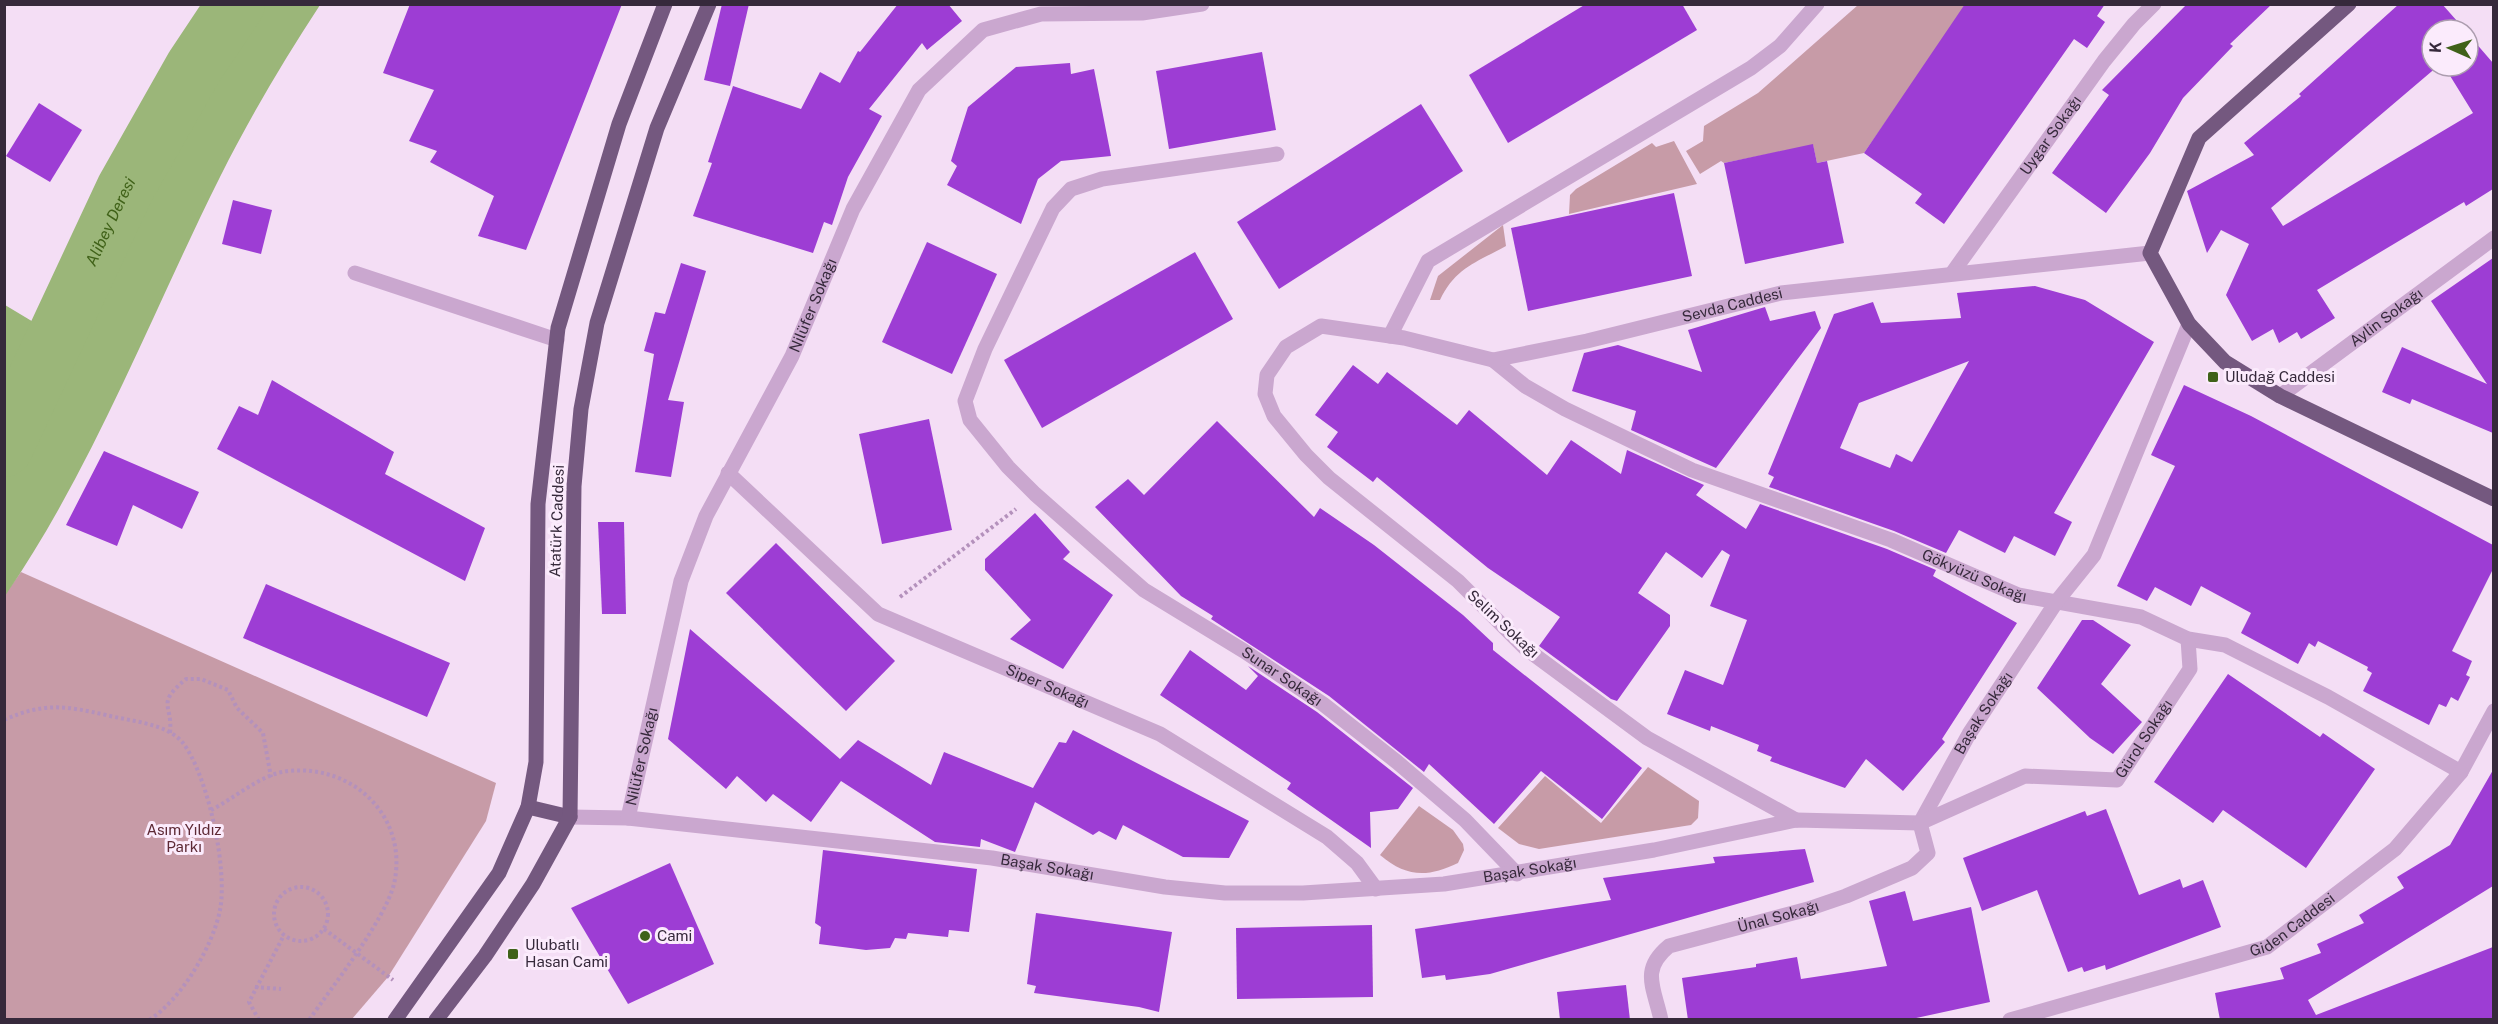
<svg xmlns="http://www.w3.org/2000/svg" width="2498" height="1024" viewBox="0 0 2498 1024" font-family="'Public Sans',sans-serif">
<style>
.green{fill:#c79ba7}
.water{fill:#9bb679}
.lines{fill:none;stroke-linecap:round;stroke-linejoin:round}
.river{stroke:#9bb679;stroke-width:58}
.building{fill:#9d3dd4;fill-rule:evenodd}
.path{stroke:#b491bc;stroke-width:4;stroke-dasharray:3 3;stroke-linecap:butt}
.minor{stroke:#caa7cf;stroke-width:15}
.major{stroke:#74587f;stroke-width:15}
.poi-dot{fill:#406219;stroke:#fbebfc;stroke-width:2}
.labels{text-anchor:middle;stroke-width:6;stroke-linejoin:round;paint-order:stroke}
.street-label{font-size:15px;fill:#36293b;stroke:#fbebfc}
.poi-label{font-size:15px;fill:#36293b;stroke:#fbebfc;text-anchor:start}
.park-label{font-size:15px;fill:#5d2935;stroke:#fbebfc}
.water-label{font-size:16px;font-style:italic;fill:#406219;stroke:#fbebfc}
</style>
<rect width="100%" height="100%" fill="#f4def5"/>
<!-- green -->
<g class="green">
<polygon points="1858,5 1967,5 1864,153 1817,163 1813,145 1724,163 1721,161 1700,174 1686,151 1703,141 1704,126 1758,93"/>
<polygon points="1674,141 1697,184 1569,214 1570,195 1576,189 1652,143 1656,147"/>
<path d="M1503,225L1506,246C1477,262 1455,268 1440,300H1430L1438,276Z"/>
<polygon points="21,572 496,783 486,821 388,977 352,1019 5,1019 4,596"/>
<polygon points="1648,767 1699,801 1698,818 1691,825 1539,849 1519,844 1498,828 1545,776 1601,823"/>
<path d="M1419,806L1453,830L1463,844L1464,850L1458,863C1427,878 1406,877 1380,855Z"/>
</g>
<!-- water -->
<path class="water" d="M237,5H320C284,60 250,117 220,177C150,317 94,466 5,596V305L60,338L205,56Z"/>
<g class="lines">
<!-- river -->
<path class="river" id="s1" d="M4,448L125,189L194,67L236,4"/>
</g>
<!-- building -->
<g class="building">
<polygon points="410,4 622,4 526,250 478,236 494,196 430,162 437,151 409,141 434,90 383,73"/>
<polygon points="722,4 749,4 730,86 704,80"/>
<polygon points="898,4 948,4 962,21 927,50 922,43 869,109 882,116 848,177 832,225 824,222 813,253 693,216 712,163 708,162 733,86 801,109 820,72 840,83 858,51 860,52"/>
<polygon points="1586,4 1682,4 1697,30 1508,143 1469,75"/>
<polygon points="1965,4 2105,4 2097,16 2105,22 2087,48 2074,39 1944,224 1915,203 1922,194 1864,153"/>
<polygon points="2187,4 2272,4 2230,44 2233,46 2183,98 2150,153 2106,213 2052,173 2109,95 2102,90"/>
<polygon points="2399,4 2442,4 2465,30 2432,30 2432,66 2438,66 2271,208 2283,226 2473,113 2444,66 2468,66 2468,34 2493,63 2493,189 2466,206 2464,202 2317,290 2335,318 2301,339 2297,332 2279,343 2273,329 2252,341 2226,295 2249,244 2221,230 2207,253 2187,191 2254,155 2244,143 2301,96 2299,94"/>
<polygon points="1262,52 1276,130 1169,149 1156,71"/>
<polygon points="1070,63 1071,74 1094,69 1111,156 1061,161 1038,179 1021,224 947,185 957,166 951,161 968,107 1016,67"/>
<polygon points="39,103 82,130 50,182 6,156"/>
<polygon points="1421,104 1463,171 1279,289 1237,222"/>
<polygon points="1813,144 1817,163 1827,161 1844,243 1745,264 1724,163"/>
<polygon points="1674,193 1692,276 1528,311 1511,228"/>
<polygon points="233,200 272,210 261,254 222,244"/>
<polygon points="927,242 997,274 952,374 882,342"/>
<polygon points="1195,252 1233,319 1042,428 1004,360"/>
<polygon points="2493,258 2493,433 2412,399 2410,404 2382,392 2402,347 2487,384 2431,301"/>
<polygon points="681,263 706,271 668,400 684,402 671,477 635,472 654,354 644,351 655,312 665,314"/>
<path d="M2035,286L2085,300L2154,342L2054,513L2072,522L2055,556L2014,536L2005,553L1959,530L1946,553L1894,531L1769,487L1774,477L1768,474L1834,314L1873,302L1881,323L1961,318L1957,293ZM1969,361L1912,462L1896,454L1890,468L1840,448L1859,403Z"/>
<polygon points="1765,307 1770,321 1815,311 1821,328 1716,468 1631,430 1636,411 1572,391 1584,353 1618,345 1702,372 1688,330"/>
<polygon points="1353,365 1378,384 1387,372 1457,425 1469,410 1547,475 1571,440 1621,474 1627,450 1704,485 1696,495 1746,529 1760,504 1887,549 1936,570 1933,576 2017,623 1942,739 1945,742 1903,791 1866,759 1845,788 1770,761 1772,757 1757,751 1759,745 1711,726 1710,731 1667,714 1685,670 1723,685 1747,620 1710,606 1730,555 1722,550 1702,578 1666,552 1638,593 1670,615 1670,626 1617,701 1611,699 1539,646 1560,617 1488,568 1377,477 1373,482 1327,447 1338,432 1315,415"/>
<polygon points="272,380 394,452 385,474 485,528 465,581 217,449 239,406 258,415"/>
<polygon points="2184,385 2251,416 2493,545 2493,569 2452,651 2472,661 2466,675 2470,677 2458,701 2451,697 2446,707 2439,704 2429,725 2363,691 2372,673 2367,670 2368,667 2318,641 2315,647 2309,643 2298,664 2241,633 2251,613 2201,586 2191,606 2155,587 2147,601 2117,586 2175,466 2151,455"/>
<polygon points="929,419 952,530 882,544 859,434"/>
<polygon points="1217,421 1314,517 1320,508 1374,545 1463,615 1493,643 1493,650 1642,768 1602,819 1541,771 1494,824 1429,764 1424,772 1329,696 1211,619 1213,616 1181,596 1095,507 1128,479 1144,495"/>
<polygon points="104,451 199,492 182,529 133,505 117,546 66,525"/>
<polygon points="1035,513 1070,552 1063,559 1113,595 1063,669 1010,639 1031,620 985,570 985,559"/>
<polygon points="598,522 624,522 626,614 602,614"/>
<polygon points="776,543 895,661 846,711 726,593"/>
<polygon points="266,584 450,663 427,717 243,638"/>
<polygon points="2082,620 2093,620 2131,645 2101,684 2142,722 2113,754 2090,738 2037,688"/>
<polygon points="690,629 840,759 858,740 931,785 944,752 1033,788 1059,742 1066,743 1073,730 1249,821 1229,858 1183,857 1123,825 1116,840 1099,831 1093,835 1035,802 1015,852 981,839 980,847 935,842 841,781 811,822 773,794 766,802 737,776 726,789 668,739"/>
<polygon points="1190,650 1246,690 1258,676 1248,666 1317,712 1413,788 1398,809 1370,812 1371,848 1287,789 1291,783 1160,695"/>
<polygon points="2228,674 2320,737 2323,733 2375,769 2306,868 2223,810 2213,823 2154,782"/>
<polygon points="2493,770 2493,886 2308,1000 2316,1015 2493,947 2493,1020 2220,1020 2215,993 2284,979 2280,968 2321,953 2317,944 2364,923 2359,915 2404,888 2397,877 2450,845"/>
<polygon points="2106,809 2139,895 2180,879 2183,888 2203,880 2221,927 2106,970 2105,965 2084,972 2082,967 2068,972 2037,890 1982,911 1963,858 2085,811 2087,816"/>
<polygon points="1805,849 1814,882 1490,974 1446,980 1445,975 1422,978 1415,929 1611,900 1603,878 1715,863 1713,857"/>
<polygon points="823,850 977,869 969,932 949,930 948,937 908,933 906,939 895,938 890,948 866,950 819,944 821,927 815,923"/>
<polygon points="670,863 714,964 628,1004 571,908"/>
<polygon points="1905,891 1913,921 1971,907 1990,1002 1907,1020 1688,1020 1682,978 1756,967 1756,964 1797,957 1801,979 1887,966 1869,901"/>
<polygon points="1036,913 1172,932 1159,1012 1139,1007 1034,993 1036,986 1027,984"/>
<polygon points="1372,925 1373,997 1237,999 1236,928"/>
<polygon points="1626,985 1630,1020 1560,1020 1557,992"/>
</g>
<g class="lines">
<!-- path -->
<g class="path">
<polyline points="900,597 1016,509"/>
<path d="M4,720C44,702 66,706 106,715C129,721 167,723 183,743C208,776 228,869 220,910C213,946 181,1000 149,1020"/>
<path d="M170,733C173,703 155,705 186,679H201L228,690L237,708L263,733L271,777"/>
<path d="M211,810C235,798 261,774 288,771C353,764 409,817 394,884C385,920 332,987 309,1020"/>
<circle cx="301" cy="914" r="27"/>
<polyline points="324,929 393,980"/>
<polyline points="255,987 281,989"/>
<polyline points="259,1020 249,1002 284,935"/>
</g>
<!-- minor -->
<g class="minor">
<path id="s2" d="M1277,154L1102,179L1071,189L1053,208L985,349L965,401L970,420L1008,467L1035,494L1144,590L1244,651L1323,704L1397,762L1465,820L1517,874"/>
<path id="s3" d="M1953,272L2104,61L2134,24L2154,4"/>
<polyline points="355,273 557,340"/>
<polyline points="1390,336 1428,261 1751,68 1780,46 1817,4"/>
<path id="s4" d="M1493,360L1525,386L1565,409L1692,470L1891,540L2018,595L2141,617L2188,639L2225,645L2328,697L2461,772"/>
<path id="s5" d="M2280,396L2494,238"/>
<path id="s6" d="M728,473L878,614L1160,734L1327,837L1357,863L1376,889"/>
<path id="s7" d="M570,817L628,818L992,858L1165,887L1225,893H1303L1444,884L1654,850L1796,820L1920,823L1969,734L2057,601L2094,555L2189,324"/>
<path id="s8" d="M628,818L681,581L706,516L792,356L853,209L919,90L983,30L1041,14L1142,13L1202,4"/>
<path id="s9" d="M1796,820L1647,738L1525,648L1458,581L1329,478L1306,455L1274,416L1265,394L1267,375L1286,347L1321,326L1404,338L1493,360L1587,341L1781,293L2150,253"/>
<path id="s10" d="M1661,1020C1654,987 1640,970 1669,946L1808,909L1846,896L1912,868L1928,853L1920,823L2025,776L2117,780L2190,669L2188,639"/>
<path id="s11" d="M2010,1020L2267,947L2395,849L2461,772L2494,711"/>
</g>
<!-- major -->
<g class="major">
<polyline points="2349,4 2199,138 2150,253 2189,324 2225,362 2280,396 2494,499"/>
<polyline points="528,807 570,817"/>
<polyline points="395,1020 499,873 528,807 536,762 538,504 558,328 619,124 665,4"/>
<polyline points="436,1020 485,956 533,884 570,817 574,486 581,409 597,323 657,128 709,4"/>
</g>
</g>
<!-- markers -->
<g class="poi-dot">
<rect x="2207" y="371" width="12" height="12" rx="3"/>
<circle cx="645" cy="936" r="6"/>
<rect x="507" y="948" width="12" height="12" rx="3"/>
</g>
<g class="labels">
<!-- street labels -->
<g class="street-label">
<text dy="5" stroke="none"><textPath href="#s3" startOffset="168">Uygar Sokağı</textPath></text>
<text dy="5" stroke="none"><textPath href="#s8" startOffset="549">Nilüfer Sokağı</textPath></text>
<text dy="5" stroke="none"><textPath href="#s9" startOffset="1203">Sevda Caddesi</textPath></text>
<text dy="5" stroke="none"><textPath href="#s5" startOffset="132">Aylin Sokağı</textPath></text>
<text transform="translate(557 521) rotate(-88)" y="5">Atatürk Caddesi</text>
<text dy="5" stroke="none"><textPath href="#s4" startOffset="530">Gökyüzü Sokağı</textPath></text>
<text transform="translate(1503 624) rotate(43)" y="5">Selim Sokağı</text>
<text dy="5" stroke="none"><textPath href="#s2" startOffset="874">Sunar Sokağı</textPath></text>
<text dy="5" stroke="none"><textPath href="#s6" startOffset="390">Siper Sokağı</textPath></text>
<text dy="5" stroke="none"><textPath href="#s7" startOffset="1488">Başak Sokağı</textPath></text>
<text dy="5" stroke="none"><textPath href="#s10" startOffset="646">Gürol Sokağı</textPath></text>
<text dy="5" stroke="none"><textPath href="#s8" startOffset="63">Nilüfer Sokağı</textPath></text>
<text dy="5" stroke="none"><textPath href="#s7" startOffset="480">Başak Sokağı</textPath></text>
<text dy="5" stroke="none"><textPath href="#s7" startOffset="966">Başak Sokağı</textPath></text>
<text dy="5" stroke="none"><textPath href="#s10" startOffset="194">Ünal Sokağı</textPath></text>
<text dy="5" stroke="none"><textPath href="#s11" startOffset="300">Giden Caddesi</textPath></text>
</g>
<!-- poi labels -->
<g class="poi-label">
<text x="2225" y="382">Uludağ Caddesi</text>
<text x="657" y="941">Cami</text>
<text x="525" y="950">Ulubatlı<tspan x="525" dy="17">Hasan Cami</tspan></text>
</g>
<!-- park labels -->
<g class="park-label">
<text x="184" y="835">Asım Yıldız<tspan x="184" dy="17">Parkı</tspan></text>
</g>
<!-- water labels -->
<g class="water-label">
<text dy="6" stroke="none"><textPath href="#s1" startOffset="250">Alibey Deresi</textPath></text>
</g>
</g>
<!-- border -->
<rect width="2498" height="1024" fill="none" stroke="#36293b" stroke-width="12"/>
<!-- north arrow -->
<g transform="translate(2450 48) rotate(273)"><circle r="28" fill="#fbebfc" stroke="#ac9daf" stroke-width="1.5"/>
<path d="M0-4.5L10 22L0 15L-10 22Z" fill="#406219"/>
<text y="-9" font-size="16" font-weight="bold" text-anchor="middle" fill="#36293b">K</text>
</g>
</svg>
